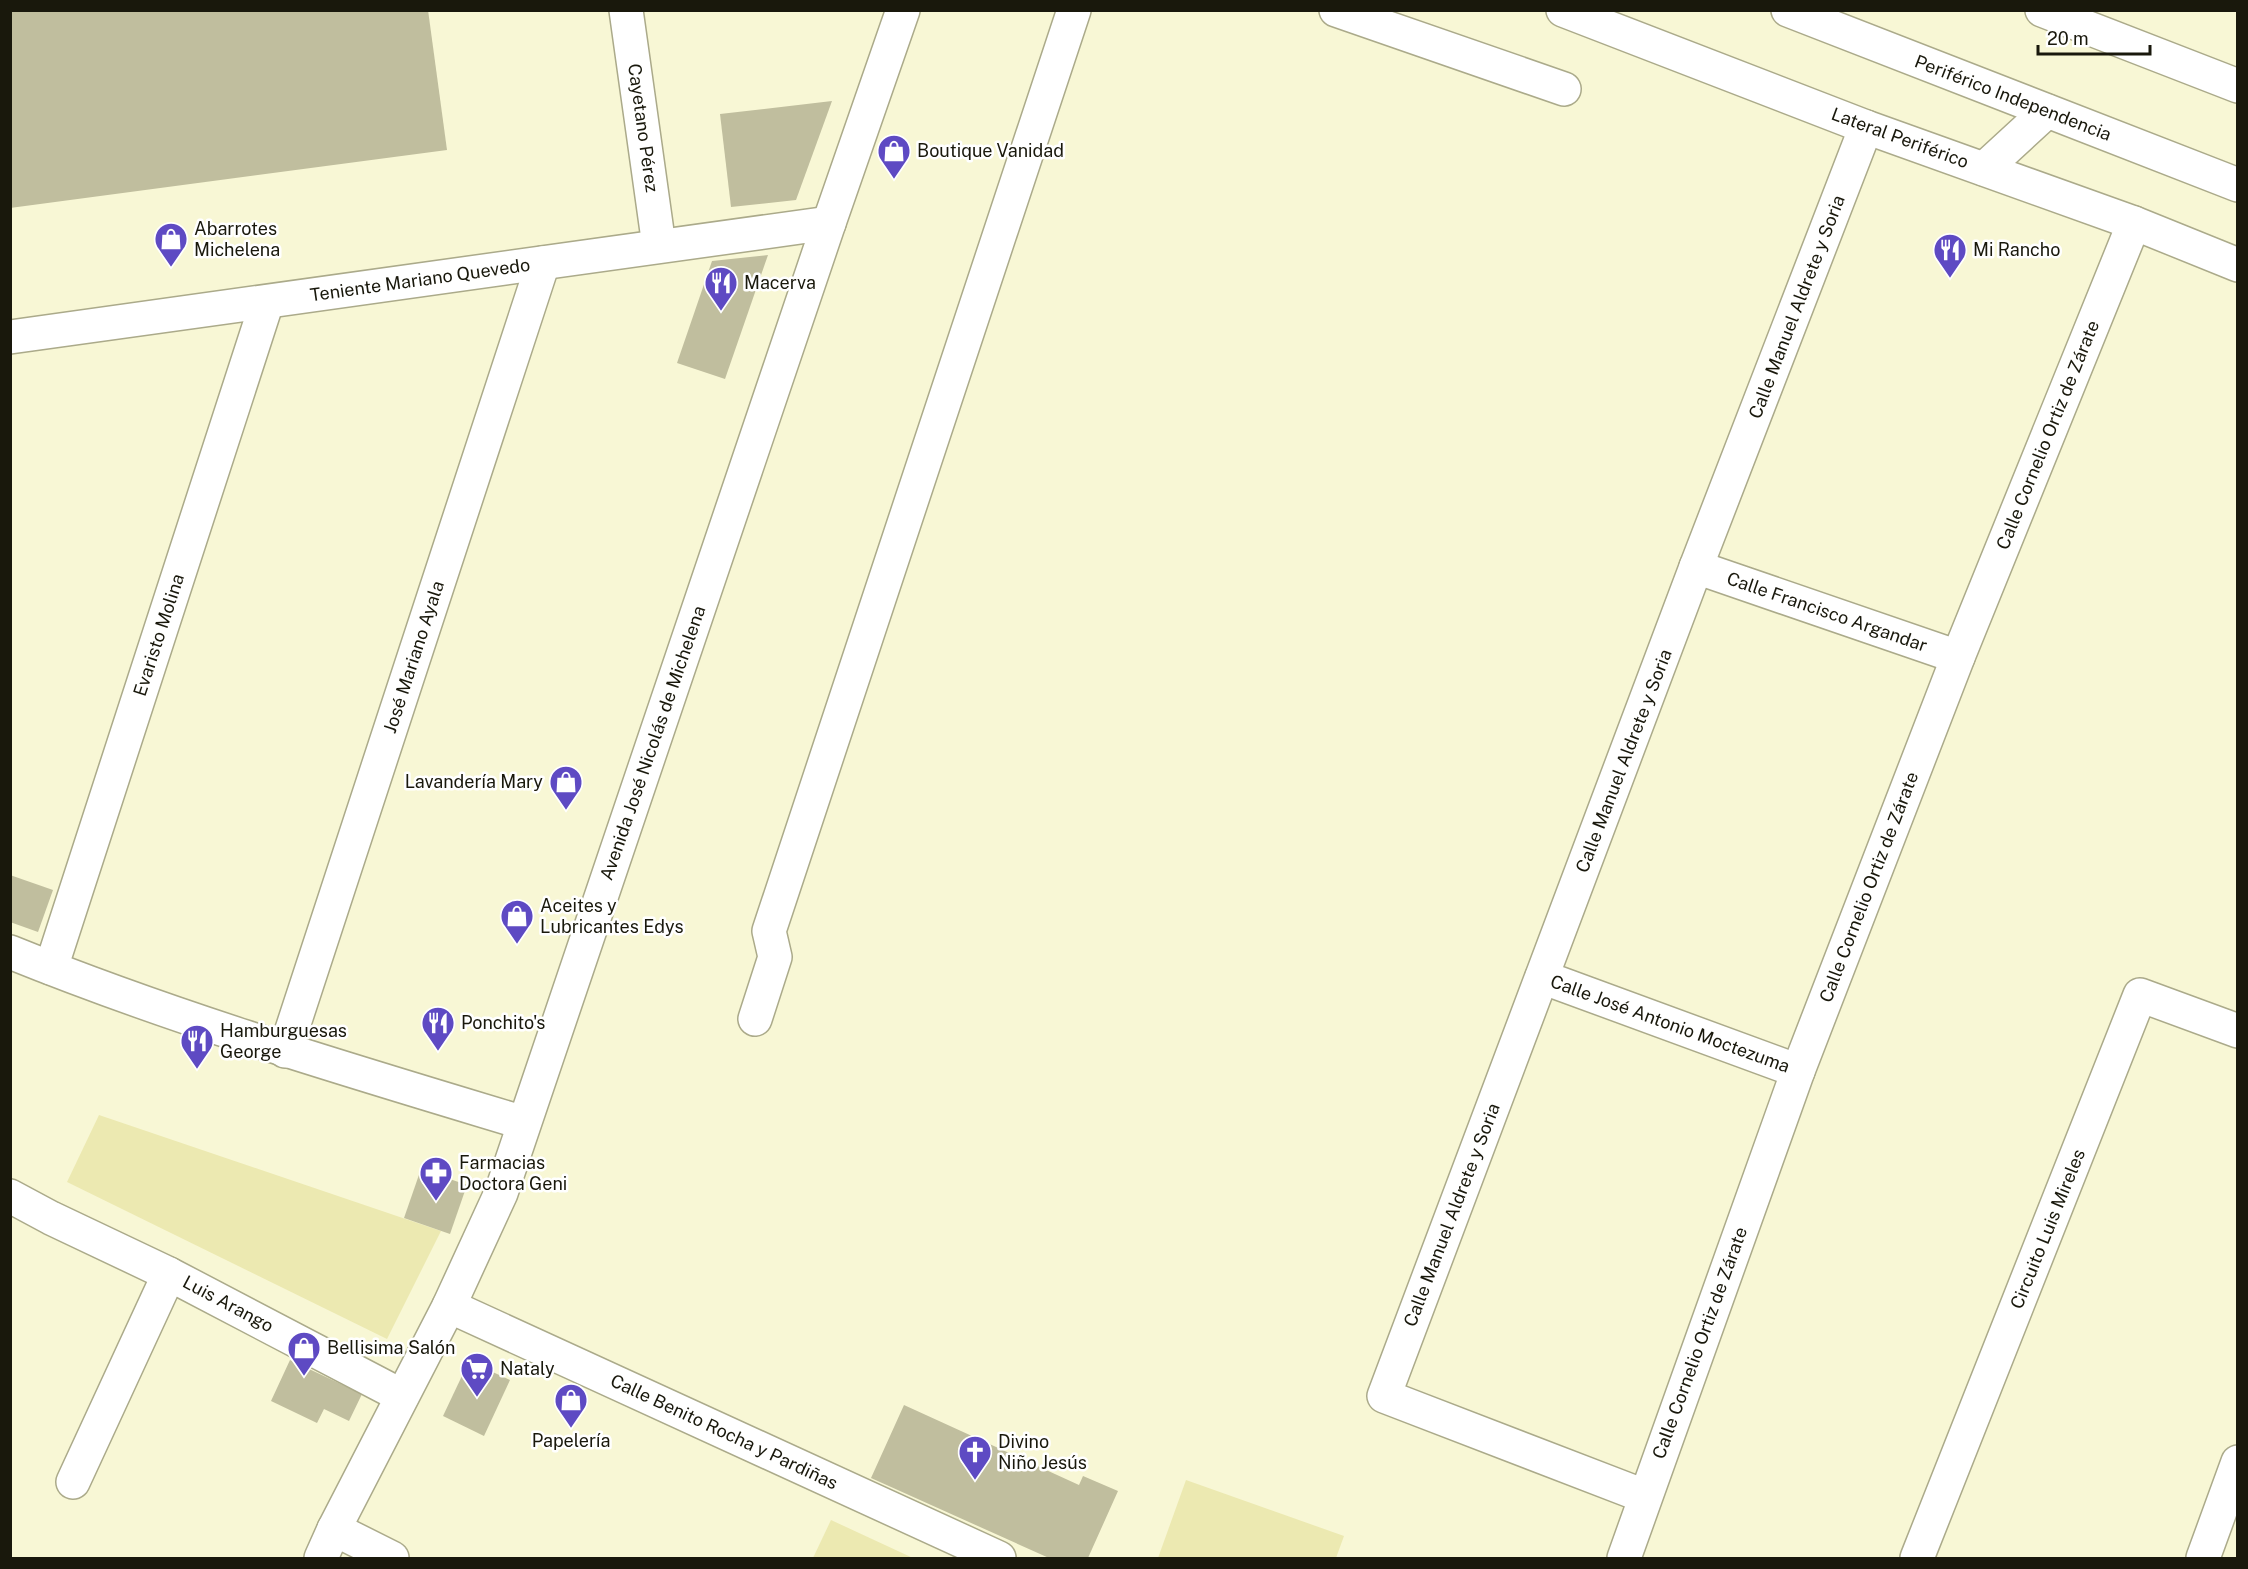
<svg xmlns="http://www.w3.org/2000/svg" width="2248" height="1569" viewBox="0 0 2248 1569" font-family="'Public Sans',sans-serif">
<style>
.green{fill:#ece9b1}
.building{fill:#c0be9e}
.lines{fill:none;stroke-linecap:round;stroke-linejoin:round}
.minor-casing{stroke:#abaa8a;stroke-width:36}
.highway-casing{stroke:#abaa8a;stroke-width:36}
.minor{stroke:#fff;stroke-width:33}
.highway{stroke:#fff;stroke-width:33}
.labels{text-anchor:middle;stroke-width:5;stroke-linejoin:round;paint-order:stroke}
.street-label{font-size:18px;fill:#19180c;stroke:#fff}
.poi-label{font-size:18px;fill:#19180c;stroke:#fff;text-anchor:start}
</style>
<rect width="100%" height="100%" fill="#f8f7d5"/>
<!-- green -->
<g class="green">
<polygon points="99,1115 441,1231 387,1339 67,1182"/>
<polygon points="1186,1480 1344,1536 1336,1558 1158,1558"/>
<polygon points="831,1520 913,1558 813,1558"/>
</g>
<!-- building -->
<g class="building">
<polygon points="10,10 428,10 447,150 10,208"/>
<polygon points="832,101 796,200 731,207 720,114"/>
<polygon points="768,255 725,379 677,363 712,261"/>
<polygon points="10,875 53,890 38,932 10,922"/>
<polygon points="421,1169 467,1185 450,1234 404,1218"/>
<polygon points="290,1360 362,1394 349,1421 324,1409 317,1423 271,1401"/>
<polygon points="469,1361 510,1380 484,1436 443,1416"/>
<polygon points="904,1405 1079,1485 1083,1476 1118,1491 1088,1558 1049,1558 871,1478"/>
</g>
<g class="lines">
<!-- minor casing -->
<g class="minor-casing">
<g id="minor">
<polyline points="626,10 659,246"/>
<polyline points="1336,10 1564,89"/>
<polyline points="1563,10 1866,127 2134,223 2238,265"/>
<polyline points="10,337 829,223"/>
<polyline points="1696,567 1958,657"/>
<path d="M10,952C178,1020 352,1071 524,1123"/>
<polyline points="51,968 267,302"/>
<polyline points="1542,977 1798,1071"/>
<polyline points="755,1019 775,957 769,931 1074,10"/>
<polyline points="285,1051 543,263"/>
<polyline points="10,1196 51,1218 169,1274 402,1396"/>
<polyline points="449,1306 999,1558"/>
<polyline points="73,1482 169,1274"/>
<polyline points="1644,1496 1384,1396 1696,567 1866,127"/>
<polyline points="334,1529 392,1558"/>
<polyline points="321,1558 334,1529 449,1306 501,1193 829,223 903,10"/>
<polyline points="1624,1558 1798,1071 1958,657 2134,223"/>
<polyline points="1917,1558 2140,995 2238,1031"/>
<polyline points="2203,1558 2238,1462"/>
</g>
</g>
<!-- highway casing -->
<g class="highway-casing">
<g id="highway">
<polyline points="1788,10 2238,185"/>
<polyline points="2042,10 2238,86"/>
<polyline points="1984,169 2047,111"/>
</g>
</g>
<!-- minor -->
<use href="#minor" class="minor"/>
<!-- highway -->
<use href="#highway" class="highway"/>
</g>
<!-- icons -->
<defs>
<g id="shop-pin" transform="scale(1.725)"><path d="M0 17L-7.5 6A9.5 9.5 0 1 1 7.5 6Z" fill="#5e4ac3" stroke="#fff"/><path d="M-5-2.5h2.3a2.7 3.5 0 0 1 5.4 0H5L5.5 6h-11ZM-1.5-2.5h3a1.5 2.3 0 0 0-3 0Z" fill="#fff"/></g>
<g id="restaurant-pin" transform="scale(1.725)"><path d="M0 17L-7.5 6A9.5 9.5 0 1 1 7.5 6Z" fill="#5e4ac3" stroke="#fff"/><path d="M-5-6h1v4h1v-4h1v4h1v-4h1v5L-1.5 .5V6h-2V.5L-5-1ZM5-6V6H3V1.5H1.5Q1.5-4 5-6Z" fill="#fff"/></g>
<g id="pharmacy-pin" transform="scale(1.725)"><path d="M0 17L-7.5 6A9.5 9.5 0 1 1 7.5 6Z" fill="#5e4ac3" stroke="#fff"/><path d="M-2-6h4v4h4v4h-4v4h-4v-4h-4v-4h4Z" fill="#fff"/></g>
<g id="supermarket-pin" transform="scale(1.725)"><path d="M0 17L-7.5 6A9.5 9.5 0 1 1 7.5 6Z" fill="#5e4ac3" stroke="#fff"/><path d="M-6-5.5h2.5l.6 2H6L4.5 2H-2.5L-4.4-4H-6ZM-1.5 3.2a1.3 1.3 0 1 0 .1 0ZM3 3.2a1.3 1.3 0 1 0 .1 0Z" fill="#fff"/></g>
<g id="church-pin" transform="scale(1.725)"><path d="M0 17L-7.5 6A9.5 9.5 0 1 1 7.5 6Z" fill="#5e4ac3" stroke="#fff"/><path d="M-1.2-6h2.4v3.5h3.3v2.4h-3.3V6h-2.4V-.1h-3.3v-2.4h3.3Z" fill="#fff"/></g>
</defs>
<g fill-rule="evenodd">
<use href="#shop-pin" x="894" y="151"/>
<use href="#shop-pin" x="171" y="239"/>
<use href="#restaurant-pin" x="1950" y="250"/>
<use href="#restaurant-pin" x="721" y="283"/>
<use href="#shop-pin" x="566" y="782"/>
<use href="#shop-pin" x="517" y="916"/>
<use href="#restaurant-pin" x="438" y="1023"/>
<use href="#restaurant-pin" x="197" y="1041"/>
<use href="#pharmacy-pin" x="436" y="1173"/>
<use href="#shop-pin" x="304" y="1348"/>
<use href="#supermarket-pin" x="477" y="1369"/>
<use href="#shop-pin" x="571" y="1400"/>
<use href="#church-pin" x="975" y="1452"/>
</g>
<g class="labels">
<!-- street labels -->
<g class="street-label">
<text transform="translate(2013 98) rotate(21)" y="6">Periférico Independencia</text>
<text transform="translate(643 128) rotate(82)" y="6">Cayetano Pérez</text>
<text transform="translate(1900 138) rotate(20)" y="6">Lateral Periférico</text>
<text transform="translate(420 280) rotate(-8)" y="6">Teniente Mariano Quevedo</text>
<text transform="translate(1797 307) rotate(-69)" y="6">Calle Manuel Aldrete y Soria</text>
<text transform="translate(2048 435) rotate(-68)" y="6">Calle Cornelio Ortiz de Zárate</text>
<text transform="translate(1827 612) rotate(19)" y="6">Calle Francisco Argandar</text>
<text transform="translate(159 635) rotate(-72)" y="6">Evaristo Molina</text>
<text transform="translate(414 657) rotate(-72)" y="6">José Mariano Ayala</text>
<text transform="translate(653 743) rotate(-71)" y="6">Avenida José Nicolás de Michelena</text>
<text transform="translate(1624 761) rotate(-69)" y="6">Calle Manuel Aldrete y Soria</text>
<text transform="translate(1869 887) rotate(-69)" y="6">Calle Cornelio Ortiz de Zárate</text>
<text transform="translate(1670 1024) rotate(20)" y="6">Calle José Antonio Moctezuma</text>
<text transform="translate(1452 1215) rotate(-69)" y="6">Calle Manuel Aldrete y Soria</text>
<text transform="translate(2048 1229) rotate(-68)" y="6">Circuito Luis Mireles</text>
<text transform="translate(228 1304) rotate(28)" y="6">Luis Arango</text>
<text transform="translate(1700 1343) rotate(-70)" y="6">Calle Cornelio Ortiz de Zárate</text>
<text transform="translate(724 1432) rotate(25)" y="6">Calle Benito Rocha y Pardiñas</text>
</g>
<!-- poi labels -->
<g class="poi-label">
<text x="917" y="157">Boutique Vanidad</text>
<text x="194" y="235">Abarrotes<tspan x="194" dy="21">Michelena</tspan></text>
<text x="1973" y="256">Mi Rancho</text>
<text x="744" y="289">Macerva</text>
<text x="543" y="788" text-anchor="end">Lavandería Mary</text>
<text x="540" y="912">Aceites y<tspan x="540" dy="21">Lubricantes Edys</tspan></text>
<text x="461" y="1029">Ponchito's</text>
<text x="220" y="1037">Hamburguesas<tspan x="220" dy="21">George</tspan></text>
<text x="459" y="1169">Farmacias<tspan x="459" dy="21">Doctora Geni</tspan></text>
<text x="327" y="1354">Bellisima Salón</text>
<text x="500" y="1375">Nataly</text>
<text x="571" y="1447" text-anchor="middle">Papelería</text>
<text x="998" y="1448">Divino<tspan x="998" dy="21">Niño Jesús</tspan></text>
</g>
</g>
<!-- border -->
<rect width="2248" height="1569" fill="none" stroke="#19180c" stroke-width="24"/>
<!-- scale -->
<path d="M2038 45v9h112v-9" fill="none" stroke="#19180c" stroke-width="3"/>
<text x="2047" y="45" font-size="18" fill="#19180c" stroke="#ffffff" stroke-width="4.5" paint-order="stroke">20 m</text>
</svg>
